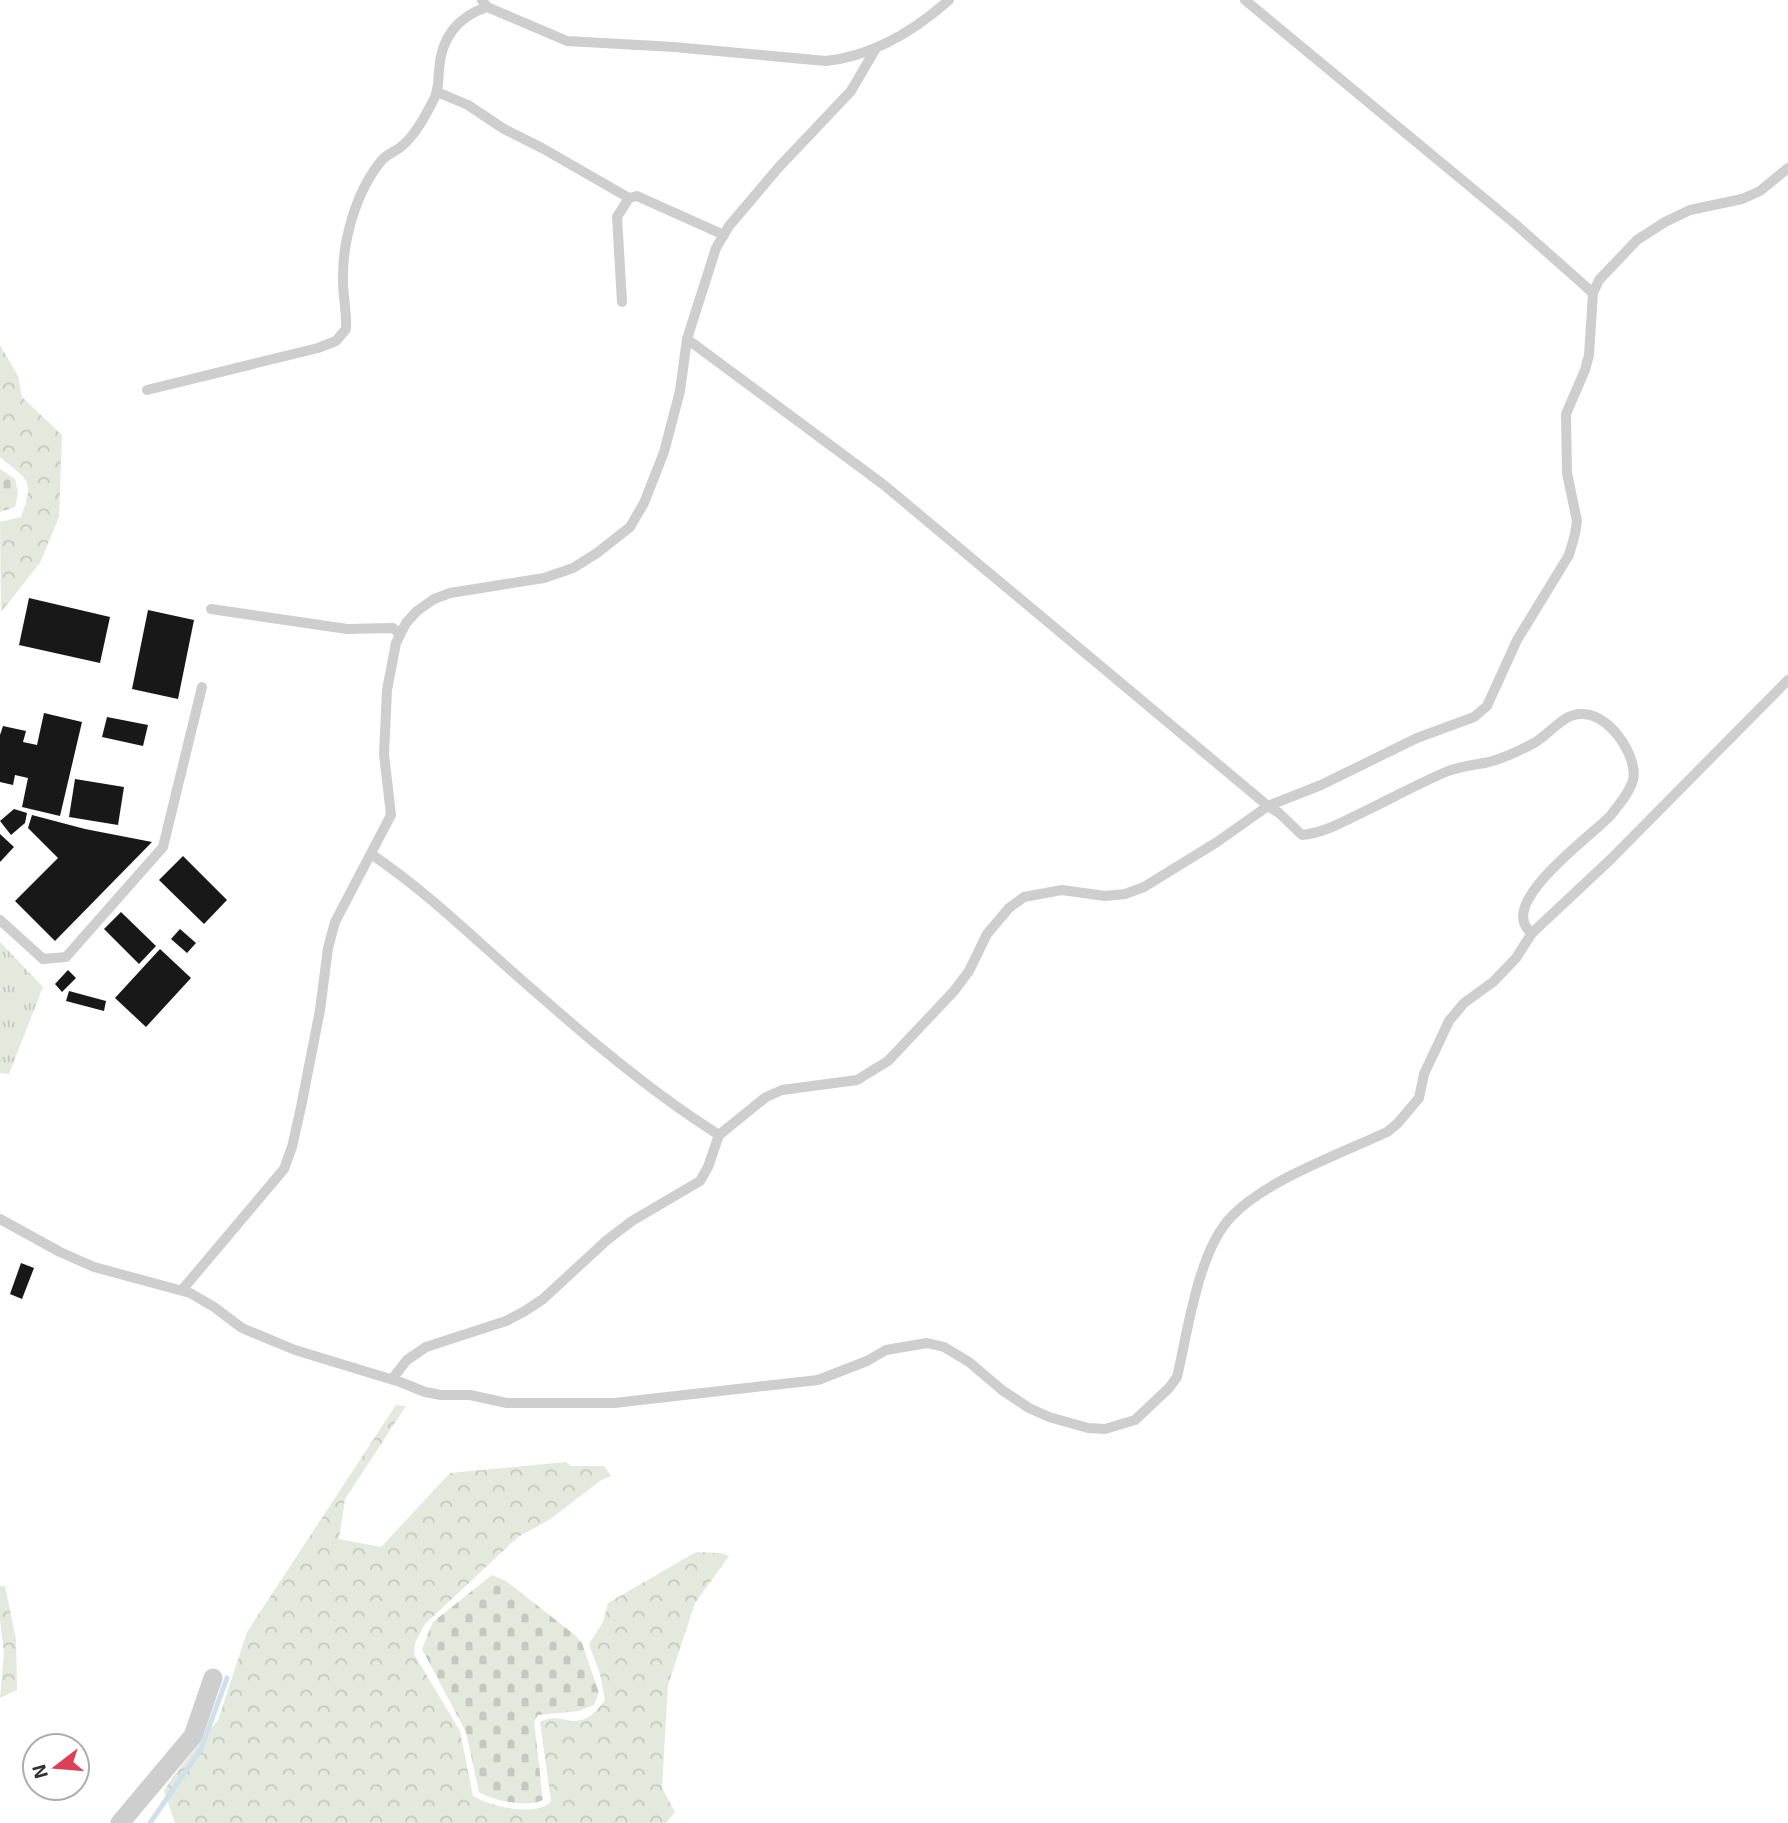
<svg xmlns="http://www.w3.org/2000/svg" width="1788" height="1823" viewBox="0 0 1788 1823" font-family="'Exo 2',sans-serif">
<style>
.grass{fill:url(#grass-tufts)}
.forest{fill:url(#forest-crowns)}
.cemetery{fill:url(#cemetery-stones)}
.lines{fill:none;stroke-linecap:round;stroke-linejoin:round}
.stream{stroke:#cee1eb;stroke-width:5}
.building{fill:#181818}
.service{stroke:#cecece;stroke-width:10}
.minor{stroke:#cecece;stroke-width:19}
</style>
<defs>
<pattern id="grass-tufts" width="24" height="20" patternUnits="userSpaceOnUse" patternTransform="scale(1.75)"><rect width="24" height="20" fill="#e4e9dd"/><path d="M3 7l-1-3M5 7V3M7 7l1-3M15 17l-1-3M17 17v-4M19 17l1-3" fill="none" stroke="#c4c8be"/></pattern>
<pattern id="forest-crowns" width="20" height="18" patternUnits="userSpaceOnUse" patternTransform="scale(1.75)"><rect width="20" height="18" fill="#e4e9dd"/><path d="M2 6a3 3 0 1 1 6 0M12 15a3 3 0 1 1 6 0" fill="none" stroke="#c4c8be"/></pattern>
<pattern id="cemetery-stones" width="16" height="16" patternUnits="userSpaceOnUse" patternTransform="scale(1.75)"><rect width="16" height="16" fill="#e4e9dd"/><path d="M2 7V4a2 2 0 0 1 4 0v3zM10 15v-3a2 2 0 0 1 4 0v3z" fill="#c4c8be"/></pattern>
</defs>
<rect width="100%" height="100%" fill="#fff"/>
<!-- grass -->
<polygon class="grass" points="0,942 43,987 9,1074 0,1073"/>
<!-- forest -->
<g class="forest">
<path d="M0,345L18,376L22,397L62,435L59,517L40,563L1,612L0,522L21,517C35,478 28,481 0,457Z"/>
<path d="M396,1405L406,1406L345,1499L339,1539L381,1547L450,1473L566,1462L571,1466H604L611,1476L600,1481L549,1520L518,1537L425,1624L415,1643L414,1654L460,1731L473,1796C489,1806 537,1818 551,1801L540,1722C567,1708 575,1740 605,1700L600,1674L589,1644L603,1622L608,1603L696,1552L721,1553L729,1556L695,1603L668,1685L662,1788L675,1812L666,1823H175L164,1791L172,1778L218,1720L247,1632Z"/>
<polygon points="0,1586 5,1586 16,1639 17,1690 0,1698 4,1652 0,1620"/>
</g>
<!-- cemetery -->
<g class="cemetery">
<polygon points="0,469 15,479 18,493 15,507 0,512"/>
<path d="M492,1575L506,1581L576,1636L582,1643L599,1693L594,1705L579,1711L538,1715L534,1721L543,1800C528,1808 494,1801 479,1792L466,1732L422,1649L433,1622Z"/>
</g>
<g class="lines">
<!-- stream -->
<polyline class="stream" points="150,1823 201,1749 227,1678"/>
</g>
<!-- building -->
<g class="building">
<polygon points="29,598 110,617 100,663 19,645"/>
<polygon points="148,610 194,620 178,699 132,689"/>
<polygon points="44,713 82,722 60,816 22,807 28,778 15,775 13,785 0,782 0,735 3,726 26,731 23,742 37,745"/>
<polygon points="107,717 148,725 143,746 102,737"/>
<polygon points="75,779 124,787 118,825 69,817"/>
<polygon points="14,809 27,813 25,823 11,835 0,821"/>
<polygon points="32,815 85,829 152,842 55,941 15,901 58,858 28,828"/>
<polygon points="0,834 14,847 0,862"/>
<polygon points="183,856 227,900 204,924 159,880"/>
<polygon points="121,912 156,946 139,964 104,929"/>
<polygon points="180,929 196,943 187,953 171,939"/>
<polygon points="160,949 191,978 146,1027 115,998"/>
<polygon points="68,970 76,978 62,992 55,984"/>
<polygon points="69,991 106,1001 104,1011 66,1001"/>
<polygon points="21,1263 34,1268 22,1299 10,1294"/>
</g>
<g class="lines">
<!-- service -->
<g class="service">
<path d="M482,0L487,7L567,41L674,47L826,61C873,56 914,31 949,0"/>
<polyline points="1245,0 1514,223 1593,293"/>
<polyline points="437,92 468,105 504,129 542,148 629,198"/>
<polyline points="622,302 617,217 629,198 637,196 724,235"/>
<path d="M687,339L884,485L1268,806L1279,813L1302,835C1322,833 1339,824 1357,815C1387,801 1417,784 1448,771C1462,766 1475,765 1489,762C1504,758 1521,750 1534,743C1549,735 1564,712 1583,714C1606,715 1624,740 1631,759C1633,766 1635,773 1633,780C1630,792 1618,806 1610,816C1594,834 1493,905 1532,933"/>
<path d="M147,390L318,348L336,341L346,329C347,312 343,297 343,281C342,241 356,191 382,160C387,154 397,151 403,145C416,134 425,116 433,101C439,91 438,81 439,70C441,38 457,17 487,7"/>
<polyline points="211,609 347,629 393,628 400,634"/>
<path d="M371,854C417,885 457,922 498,959C567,1020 641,1086 719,1135"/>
<polyline points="0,920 43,959 66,957 163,847 202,687"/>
<path d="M0,1219L60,1252L94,1267L190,1293L214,1307L242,1328L295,1350L400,1382L425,1392L441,1395H470L507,1403H614L818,1380L867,1361L886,1350L927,1343L944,1347L969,1362L1002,1390L1029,1408L1049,1417L1088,1428L1105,1429L1135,1420L1169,1388L1177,1377C1188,1331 1198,1250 1232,1216C1266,1180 1342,1153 1387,1132L1397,1124L1419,1098L1424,1074L1449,1021L1464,1003L1493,982L1516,958L1532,933L1610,860L1788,680"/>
<polyline points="182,1290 284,1169 292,1147 301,1107 320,1010 328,948 335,922 391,815 384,754 387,690 396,643 406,623 417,611 434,599 450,593 544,578 573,568 597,553 630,527 644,503 664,452 680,391 687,339 716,248 729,226 779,167 851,91 876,48"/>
<polyline points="392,1379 407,1360 426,1347 506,1321 525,1311 543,1299 607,1240 632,1221 700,1181 708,1167 719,1135 766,1097 782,1090 857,1080 888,1061 954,991 969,971 987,934 1009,908 1024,897 1062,890 1105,896 1125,894 1144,887 1217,842 1268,806 1321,785 1417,738 1474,717 1487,706 1517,640 1569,555 1575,534 1577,521 1567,473 1566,414 1585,370 1589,355 1593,293 1599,280 1637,240 1665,222 1690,210 1742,199 1760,191 1788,168"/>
</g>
<!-- minor -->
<polyline class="minor" points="120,1823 193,1736 213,1678"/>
</g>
<!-- north arrow -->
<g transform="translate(56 1767) rotate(254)"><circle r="33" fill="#ffffff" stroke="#adadad" stroke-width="2"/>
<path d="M0-5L12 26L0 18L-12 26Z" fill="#db4055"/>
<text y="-10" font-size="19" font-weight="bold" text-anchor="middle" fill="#313131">N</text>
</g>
</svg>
